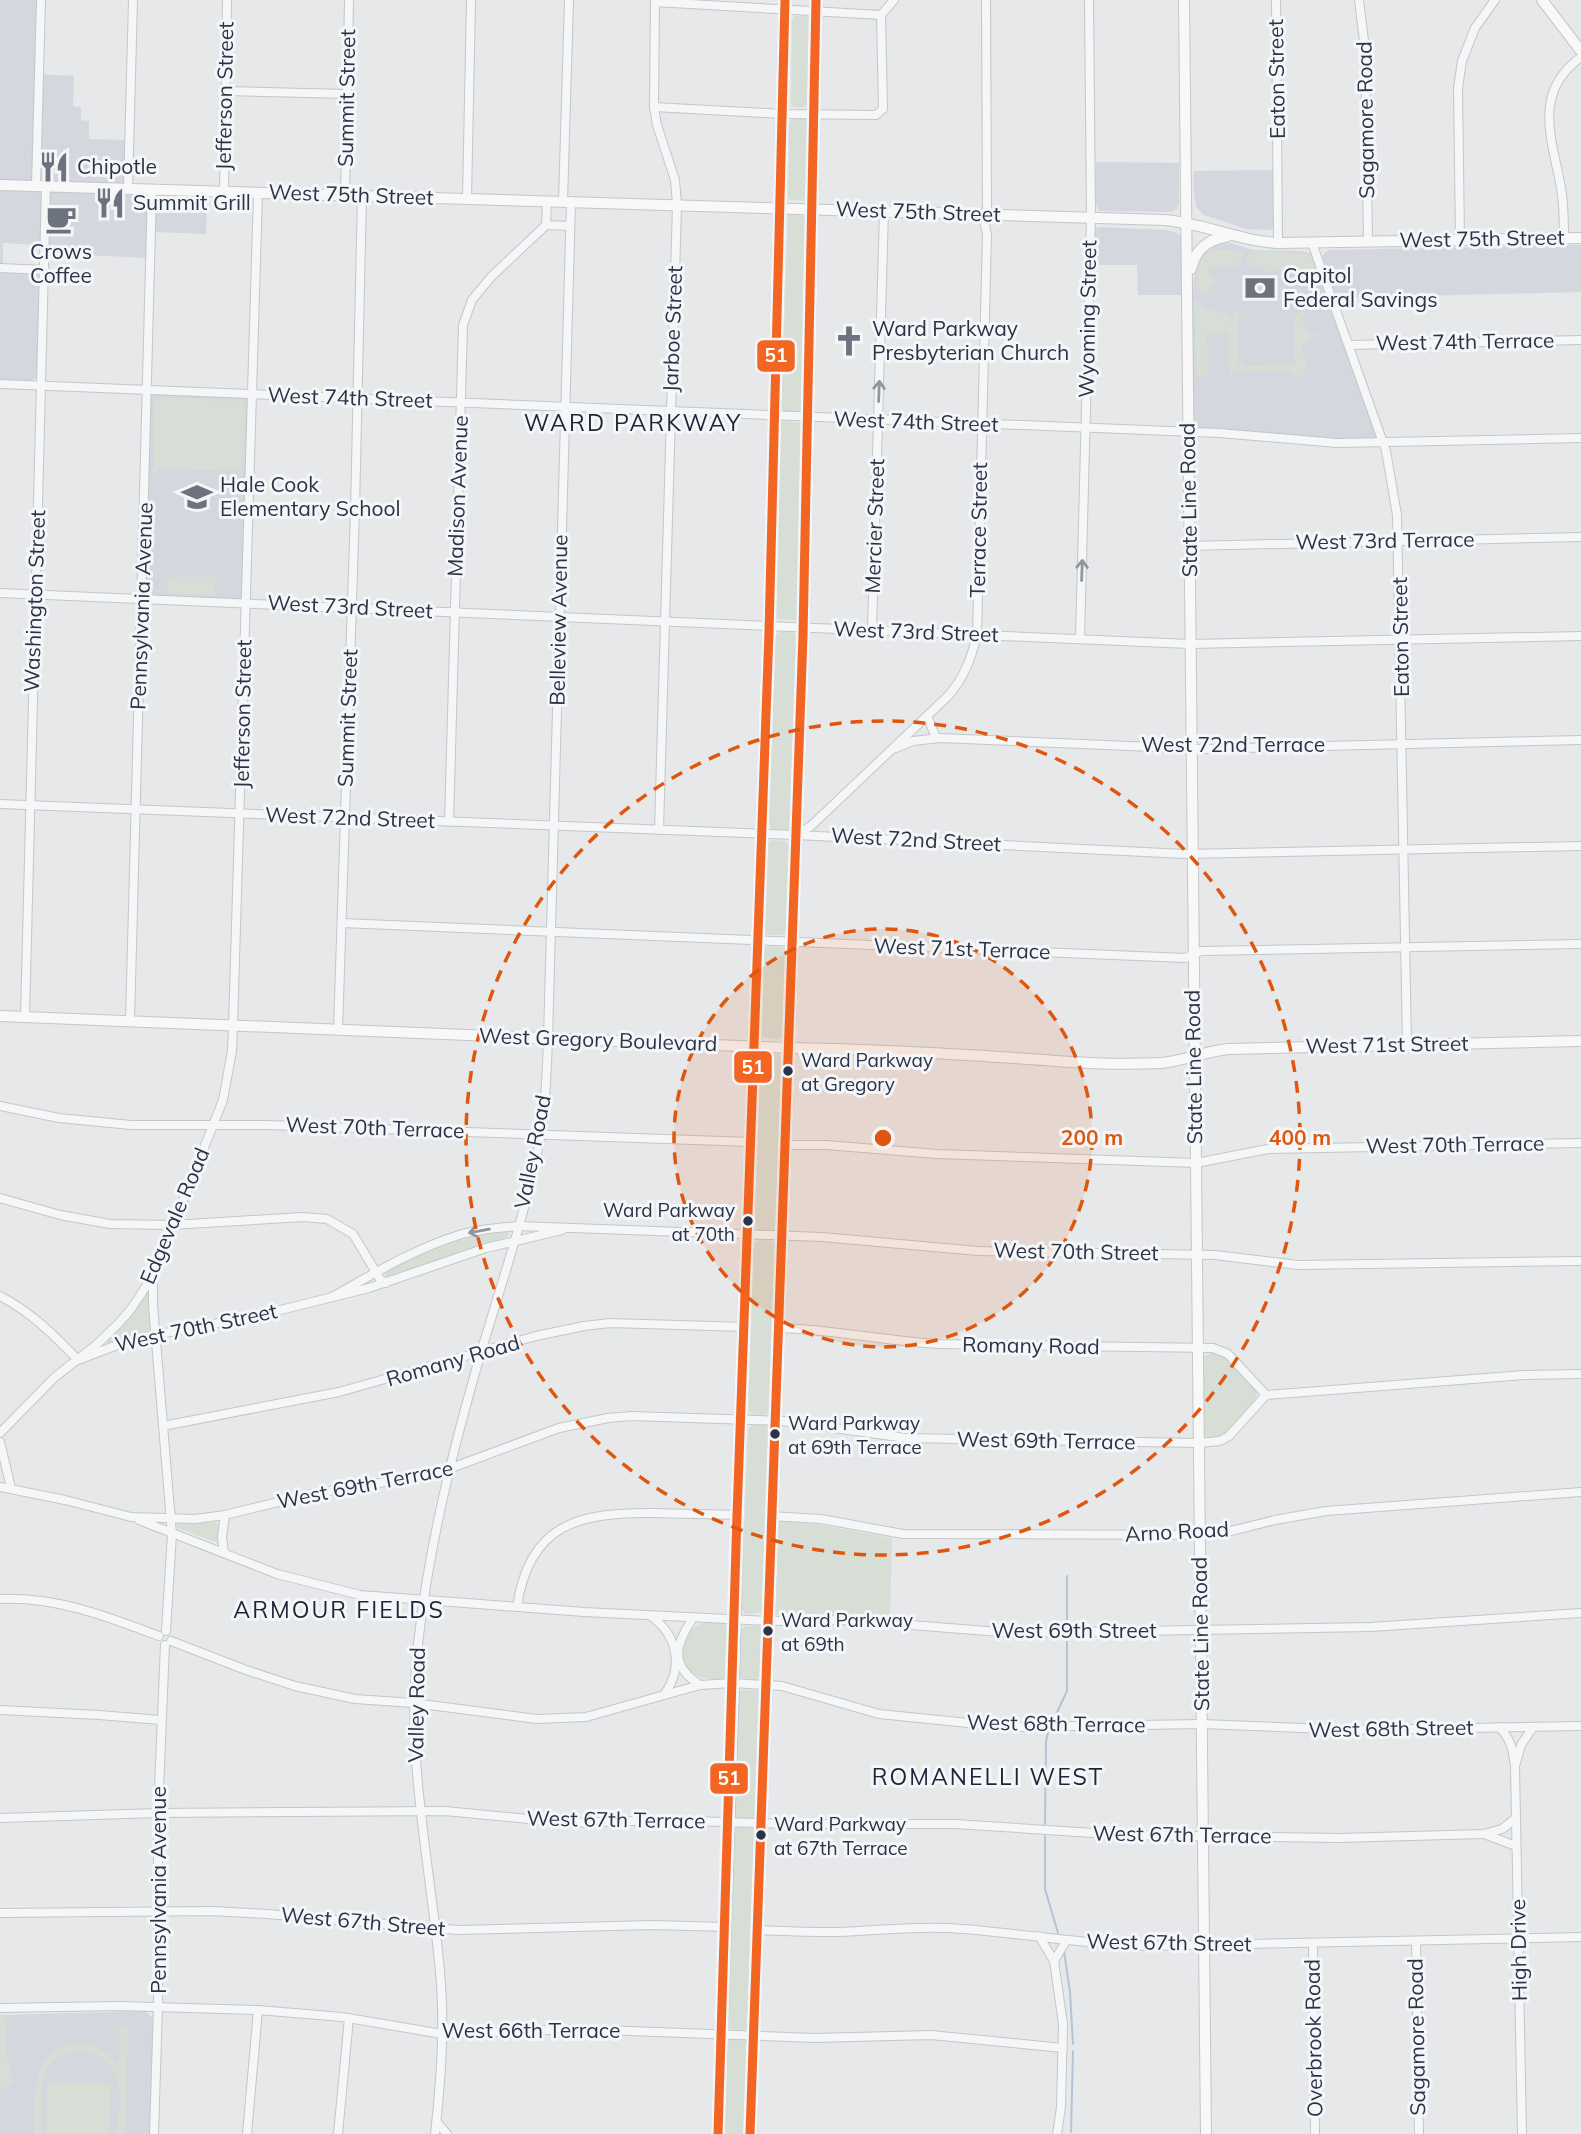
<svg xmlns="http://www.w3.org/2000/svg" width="1581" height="2134" viewBox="0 0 1581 2134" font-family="Mulish,sans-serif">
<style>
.built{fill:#d4d7dd}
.green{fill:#d6ded6}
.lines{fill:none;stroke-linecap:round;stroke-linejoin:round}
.stream{stroke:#b4c4d5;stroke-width:2}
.street-casing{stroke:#c4c6c8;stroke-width:10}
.secondary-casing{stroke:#c4c6c8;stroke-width:12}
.primary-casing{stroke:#c2c5c8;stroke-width:14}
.street{stroke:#f5f6f7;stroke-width:8}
.secondary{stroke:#f8f8f8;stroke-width:10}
.primary{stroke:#f8f8f8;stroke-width:12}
.bus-1-casing{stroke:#f4f6f9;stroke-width:14}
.bus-1{stroke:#f26522;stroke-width:9}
.oneway{stroke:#90959e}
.ring{fill:none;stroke:#df570f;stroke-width:3.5;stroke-dasharray:12 9}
.bus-dot{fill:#2b3445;stroke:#f4f6f9;stroke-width:2.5}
.labels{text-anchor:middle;stroke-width:6;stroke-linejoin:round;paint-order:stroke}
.bus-label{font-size:19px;fill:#2b3445;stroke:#f4f6f9;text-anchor:start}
.street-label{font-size:21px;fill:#2b3445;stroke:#f4f6f9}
.poi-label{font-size:21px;fill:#2b3445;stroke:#f4f6f9;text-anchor:start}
.neighbourhood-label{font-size:23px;letter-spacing:2px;fill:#1d2536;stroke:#f4f6f9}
.centre{fill:#df570f;stroke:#f4f6f9;stroke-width:3.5}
.ring-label{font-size:21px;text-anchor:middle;font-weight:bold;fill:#df570f;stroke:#f4f6f9;stroke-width:6;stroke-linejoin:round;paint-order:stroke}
.line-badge{stroke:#f4f6f9;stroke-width:2.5}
.badge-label{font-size:19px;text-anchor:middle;font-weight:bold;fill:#fff}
</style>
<rect width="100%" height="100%" fill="#e6e8ea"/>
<!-- built -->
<g class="built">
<polygon points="0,0 37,0 35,74 74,76 73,106 81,107 81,120 89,121 89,139 125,140 124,195 146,196 148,198 147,258 42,253 41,245 3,243 3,273 39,274 41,276 38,377 30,381 0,379"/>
<polygon points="1096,162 1179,163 1179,204 1177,209 1171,212 1099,211 1095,201"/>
<polygon points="1275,170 1274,228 1272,230 1246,229 1204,215 1196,207 1193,185 1194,171"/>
<polygon points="158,197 207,198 206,234 155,232 156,199"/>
<polygon points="1099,227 1167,230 1179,234 1181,239 1181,295 1138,295 1137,265 1095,265 1095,229"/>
<polygon points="1230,243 1254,250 1302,251 1311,254 1376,437 1371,440 1338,440 1194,428 1192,425 1192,305 1195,267 1199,256 1213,244"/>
<polygon points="1581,245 1581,292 1336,298 1322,256 1328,250"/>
<polygon points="155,394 246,397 248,400 243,597 240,599 150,595 146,592 151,397"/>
<polygon points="146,2011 153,2019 150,2134 0,2134 0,2015"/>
</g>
<!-- green -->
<g class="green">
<path d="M795,16H807L810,18L808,105C804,108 794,109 791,104L792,21Z"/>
<polygon points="793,118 805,119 808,121 807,199 804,201 788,199 789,122"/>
<polygon points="788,215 806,216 802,409 800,411 784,411 781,408"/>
<path d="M1207,250H1231L1244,253L1239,266L1209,267V278H1215V284L1209,285V295L1198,290C1197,275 1196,261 1207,250Z"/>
<polygon points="1251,251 1312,254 1316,266 1311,270 1269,271 1268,275 1264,269 1251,266 1247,259"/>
<polygon points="1200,301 1203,308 1232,316 1221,333 1207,333 1208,377 1197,375 1194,303"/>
<polygon points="1305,310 1307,314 1302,316 1308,334 1317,334 1318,336 1307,341 1302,347 1307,366 1304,374 1295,377 1292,371 1245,371 1247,366 1295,365 1295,317 1290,319 1289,317"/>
<polygon points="1234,312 1242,315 1237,320 1237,365 1243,362 1243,371 1233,371 1233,376 1229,377 1228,333 1223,331 1233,317"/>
<polygon points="155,397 243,400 243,407 214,407 243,408 243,414 245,405 242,478 240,471 157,469 156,476 153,476"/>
<polygon points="783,421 801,423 798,616 795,620 778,619 776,612 780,424"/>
<polygon points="169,577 215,577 215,595 166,593"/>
<polygon points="780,632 793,632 796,637 790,828 787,830 772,830 769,824 775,634"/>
<polygon points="772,840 786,841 789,847 786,932 784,935 768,935 765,932 768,844"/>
<polygon points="768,945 785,948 783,1034 779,1039 764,1038 762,1035 764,949"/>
<polygon points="765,1055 779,1055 782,1060 776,1228 774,1231 758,1231 755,1223 760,1065"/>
<path d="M508,1230L509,1234L507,1237L395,1277L388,1278L385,1275L386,1271C426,1250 463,1236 508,1230Z"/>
<polygon points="759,1240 773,1241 776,1246 770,1411 765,1415 751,1414 748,1409 754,1244"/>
<polygon points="148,1289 151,1330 106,1344 106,1341 129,1317"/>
<polygon points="1213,1353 1226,1358 1256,1390 1257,1396 1255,1402 1226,1434 1221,1437 1209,1439 1202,1433 1202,1357"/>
<polygon points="752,1424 765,1425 769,1429 762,1612 745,1614 741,1608 748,1429"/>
<polygon points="779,1521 815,1524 892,1538 890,1618 848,1615 777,1615 774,1612 777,1523"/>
<polygon points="217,1522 219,1526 218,1543 177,1528 178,1524"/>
<path d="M704,1623H724L729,1626L727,1678C677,1688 667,1635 704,1623Z"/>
<polygon points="746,1626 759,1626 763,1631 761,1676 755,1680 740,1677 741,1630"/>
<polygon points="742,1690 756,1690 760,1692 756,1816 753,1818 737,1818 735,1815 739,1693"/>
<polygon points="737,1827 755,1829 748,2029 746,2030 730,2029 728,2025 734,1830"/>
<polygon points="0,2015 12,2017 12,2019 5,2021 6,2050 13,2081 0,2091"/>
<path d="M120,2027H128L125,2134H117C118,2116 123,2092 116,2075C103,2044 57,2042 45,2075C39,2093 41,2115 41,2134H34C35,2112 32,2088 41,2068C56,2033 100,2040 119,2065Z"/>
<polygon points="732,2038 748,2040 745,2134 723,2134 727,2040"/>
<polygon points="47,2082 111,2084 109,2134 46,2134"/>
</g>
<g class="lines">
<!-- stream -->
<g class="stream">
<polyline points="1067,1576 1067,1626"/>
<polyline points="1053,1721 1067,1691 1067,1638"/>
<polyline points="1045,1824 1046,1741 1048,1733"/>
<polyline points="1045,1836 1045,1889 1058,1933"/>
<polyline points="1064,1951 1070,1992 1073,2044"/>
<polyline points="1071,2132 1073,2051"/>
</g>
<!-- street casing -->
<g class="street-casing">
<g id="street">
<polyline points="655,0 654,107 657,125 675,180 677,205 659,830"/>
<polyline points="986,0 987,214"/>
<polyline points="1276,0 1278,243"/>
<polyline points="1359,0 1365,49 1368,241"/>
<polyline points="655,2 881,15 894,0"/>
<polyline points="225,91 347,94"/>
<polyline points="654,107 783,114 876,115 883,109 881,15"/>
<polyline points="36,186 41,0"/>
<polyline points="128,189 133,0"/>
<polyline points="224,192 227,0"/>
<polyline points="345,195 349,0"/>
<polyline points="467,199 471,0"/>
<polyline points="563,202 569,0"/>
<polyline points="546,225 570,226"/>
<path d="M1564,238C1564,221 1564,205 1561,188C1552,138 1532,93 1581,57"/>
<polyline points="1460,239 1458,88 1462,61 1475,28 1495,0"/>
<polyline points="1312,243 1386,451 1397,515 1407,1045"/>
<polyline points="0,268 45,270"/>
<polyline points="1349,345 1581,340"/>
<polyline points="0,384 1219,433 1337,443 1581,438"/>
<polyline points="1189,546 1581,537"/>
<polyline points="0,593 1190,644 1581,636"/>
<polyline points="872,631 884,211"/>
<polyline points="1080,638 1091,217 1089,0"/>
<polyline points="927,716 936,738"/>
<polyline points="896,748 913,741 940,738 1200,749 1581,740"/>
<polyline points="0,804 796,835 1185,854 1581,846"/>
<polyline points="449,822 463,325 472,300 491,277 546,225 547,201"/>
<path d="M799,833L811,826L948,696C964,678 971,659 977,635L987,234L982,214"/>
<polyline points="342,923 1185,958 1201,951 1581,944"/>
<polyline points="25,1017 46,186"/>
<polyline points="130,1021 152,190"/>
<polyline points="338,1030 355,510 362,195"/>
<polyline points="0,1106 59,1118 131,1125 268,1125 751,1142"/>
<polyline points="785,1145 826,1145 937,1154 1196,1163 1268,1149 1581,1143"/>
<polyline points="0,1198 60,1215 110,1224 172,1225 303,1217 327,1219 353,1234 380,1279 386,1283"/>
<polyline points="153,1278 153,1305 172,1534 166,1631"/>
<path d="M0,1296C31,1312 54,1335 78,1360L133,1339L256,1316L369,1288L486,1248L562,1230"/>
<path d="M332,1297C373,1274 414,1249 459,1235C478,1229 499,1228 518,1226L822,1237L978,1251L1215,1255L1298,1265L1581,1261"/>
<path d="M778,1328C832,1329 884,1341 938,1344L1213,1348L1228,1354L1266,1395"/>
<polyline points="163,1426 339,1392 536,1336 584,1326 610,1323 745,1327"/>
<polyline points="0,1433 55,1377 96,1345 117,1325 131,1309 153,1276 223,1100 232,1051 233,1026 258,193"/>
<polyline points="0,1442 11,1488"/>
<polyline points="0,1487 65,1500 131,1517 195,1519 225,1515 311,1494 435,1474 559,1428 608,1418 631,1416 783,1421 906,1438 1198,1443 1220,1441 1229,1436 1266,1395 1524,1375 1581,1374"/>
<polyline points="771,1516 821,1519 903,1534 1215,1535 1275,1520 1326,1511 1581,1492"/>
<polyline points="139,1520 277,1574 360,1595 584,1612 768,1621 848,1620 1012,1633 1370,1627 1581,1613"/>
<polyline points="224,1553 222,1537 225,1515"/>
<path d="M0,1599C55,1596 109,1617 159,1636"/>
<path d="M517,1607C529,1523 580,1512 655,1513C682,1514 709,1514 737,1515"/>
<path d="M651,1616C678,1636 684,1667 664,1695"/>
<path d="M693,1618C675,1645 669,1665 700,1685"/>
<polyline points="171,1641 246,1670 295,1686 355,1699 414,1703 537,1719 586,1717 700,1685 733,1683 782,1686 879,1714 1008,1727 1202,1724 1354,1730 1581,1726"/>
<polyline points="0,1710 99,1715 161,1720"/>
<path d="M1499,1727C1511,1739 1513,1750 1515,1766L1522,2134"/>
<polyline points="1516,1763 1521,1745 1533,1727"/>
<polyline points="0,1818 158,1813 445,1811 571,1823 662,1820 787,1824 955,1824 1125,1835 1338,1838 1484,1834 1502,1829 1516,1818"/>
<polyline points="1484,1834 1516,1846"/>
<polyline points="0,1913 213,1911 267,1914 458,1930 652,1925 726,1927"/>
<path d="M758,1930C784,1931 811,1932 837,1932C875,1931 912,1926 949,1928C1015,1932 1079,1944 1145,1946L1581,1937"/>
<polyline points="1039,1936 1054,1961 1063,2024 1061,2107 1057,2134"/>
<polyline points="1416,1941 1419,2134"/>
<polyline points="1313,1943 1315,2134"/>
<polyline points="1054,1961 1066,1941"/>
<polyline points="0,2008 119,2006 258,2010 342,2017 442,2034 576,2029 815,2038 931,2035 1063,2048"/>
<polyline points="437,2122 447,2134"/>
<polyline points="154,2134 158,2006 158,1813 165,1645"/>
<polyline points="247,2134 258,2010"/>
<polyline points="338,2134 349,2018"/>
<path d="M435,2134C441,2080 445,2026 440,1972C430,1860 405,1758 418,1644C429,1544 454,1445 482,1349C503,1278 528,1206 541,1133C546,1102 547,1070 548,1038L571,202"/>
</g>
</g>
<!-- secondary casing -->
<g class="secondary-casing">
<g id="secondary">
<polyline points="1184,0 1206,2134"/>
<polyline points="1542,0 1581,51"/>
<path d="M0,185L1164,220C1203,223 1239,241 1278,243L1581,238"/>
<path d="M1191,269C1196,248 1208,240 1228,236"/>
<path d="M0,1016L788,1048C854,1049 919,1052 985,1056C1044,1060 1103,1066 1161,1063C1184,1061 1206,1051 1229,1049L1581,1041"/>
</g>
</g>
<!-- primary casing -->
<g class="primary-casing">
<g id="primary">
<polyline points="718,2134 733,1683 737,1515 769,632 785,0"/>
<polyline points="750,2134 803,635 816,0"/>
</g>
</g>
<!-- street -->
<use href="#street" class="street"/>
<!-- secondary -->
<use href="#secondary" class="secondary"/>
<!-- primary -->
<use href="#primary" class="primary"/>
<!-- bus-1 casing -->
<g class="bus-1-casing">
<g id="bus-1">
<polyline points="718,2134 737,1515 769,632 785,0"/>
<polyline points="750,2134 803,635 816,0"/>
</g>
</g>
<!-- bus-1 -->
<use href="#bus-1" class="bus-1"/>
</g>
<!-- one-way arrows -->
<defs><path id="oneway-shaft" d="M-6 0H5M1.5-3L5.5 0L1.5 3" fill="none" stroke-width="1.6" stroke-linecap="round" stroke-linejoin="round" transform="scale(1.75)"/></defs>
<g class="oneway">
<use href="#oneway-shaft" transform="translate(879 391) rotate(-88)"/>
<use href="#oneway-shaft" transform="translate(1082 570) rotate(-88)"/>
<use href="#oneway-shaft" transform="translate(479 1231) rotate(170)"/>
</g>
<!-- distance rings -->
<circle cx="883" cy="1138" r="209" fill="#df570f" fill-opacity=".12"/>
<g class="ring">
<circle cx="883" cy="1138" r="209"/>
<circle cx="883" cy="1138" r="417"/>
</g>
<!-- icons -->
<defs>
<g id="restaurant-bare" transform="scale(2.415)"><path d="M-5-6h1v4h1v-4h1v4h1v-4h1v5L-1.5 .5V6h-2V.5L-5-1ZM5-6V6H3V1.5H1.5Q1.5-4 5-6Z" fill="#6c737f" stroke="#f4f6f9" stroke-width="2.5" paint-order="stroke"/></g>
<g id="cafe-bare" transform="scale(2.415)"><path d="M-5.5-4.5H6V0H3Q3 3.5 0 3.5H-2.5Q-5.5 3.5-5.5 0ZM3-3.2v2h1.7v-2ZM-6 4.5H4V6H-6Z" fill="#6c737f" stroke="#f4f6f9" stroke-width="2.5" paint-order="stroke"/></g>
<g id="bank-bare" transform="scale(2.415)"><path d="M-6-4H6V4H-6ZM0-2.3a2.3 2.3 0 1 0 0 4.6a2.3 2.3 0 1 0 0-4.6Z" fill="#6c737f" stroke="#f4f6f9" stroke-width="2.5" paint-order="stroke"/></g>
<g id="church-bare" transform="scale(2.415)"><path d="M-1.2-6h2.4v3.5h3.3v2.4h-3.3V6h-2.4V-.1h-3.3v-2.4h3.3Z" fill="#6c737f" stroke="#f4f6f9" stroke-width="2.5" paint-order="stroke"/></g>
<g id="school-bare" transform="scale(2.415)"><path d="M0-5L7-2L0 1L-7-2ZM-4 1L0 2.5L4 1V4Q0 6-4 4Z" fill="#6c737f" stroke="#f4f6f9" stroke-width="2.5" paint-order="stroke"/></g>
</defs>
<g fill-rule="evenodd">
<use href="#restaurant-bare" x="54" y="167"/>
<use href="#restaurant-bare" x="110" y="203"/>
<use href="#cafe-bare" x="61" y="219"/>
<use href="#bank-bare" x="1260" y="288"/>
<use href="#church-bare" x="849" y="341"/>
<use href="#school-bare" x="197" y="497"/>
</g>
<!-- markers -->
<g class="bus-dot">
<circle cx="788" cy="1071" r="6"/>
<circle cx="748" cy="1221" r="6"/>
<circle cx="775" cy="1434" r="6"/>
<circle cx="768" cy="1631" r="6"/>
<circle cx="761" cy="1835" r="6"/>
</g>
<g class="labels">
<!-- bus labels -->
<g class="bus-label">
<text x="801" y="1067">Ward Parkway<tspan x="801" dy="24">at Gregory</tspan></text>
<text x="735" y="1217" text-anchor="end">Ward Parkway<tspan x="735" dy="24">at 70th</tspan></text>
<text x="788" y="1430">Ward Parkway<tspan x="788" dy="24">at 69th Terrace</tspan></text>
<text x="781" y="1627">Ward Parkway<tspan x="781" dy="24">at 69th</tspan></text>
<text x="774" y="1831">Ward Parkway<tspan x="774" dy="24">at 67th Terrace</tspan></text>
</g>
<!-- street labels -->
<g class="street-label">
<text transform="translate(1277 79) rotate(-91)" y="7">Eaton Street</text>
<text transform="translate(225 96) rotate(-89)" y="7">Jefferson Street</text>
<text transform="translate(347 98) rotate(-89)" y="7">Summit Street</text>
<text transform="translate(1366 120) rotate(-91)" y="7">Sagamore Road</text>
<text transform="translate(351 195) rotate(2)" y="7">West 75th Street</text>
<text transform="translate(918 212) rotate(2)" y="7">West 75th Street</text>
<text transform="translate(1482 239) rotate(-1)" y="7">West 75th Street</text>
<text transform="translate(1088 319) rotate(-89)" y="7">Wyoming Street</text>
<text transform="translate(673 329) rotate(-88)" y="7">Jarboe Street</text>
<text transform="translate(1465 342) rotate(-1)" y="7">West 74th Terrace</text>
<text transform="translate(350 398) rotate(2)" y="7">West 74th Street</text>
<text transform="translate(916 422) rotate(2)" y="7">West 74th Street</text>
<text transform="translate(458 496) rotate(-88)" y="7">Madison Avenue</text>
<text transform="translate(1189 500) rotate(-91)" y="7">State Line Road</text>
<text transform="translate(875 526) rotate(-88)" y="7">Mercier Street</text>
<text transform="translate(979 530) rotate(-89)" y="7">Terrace Street</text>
<text transform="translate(1385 541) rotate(-1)" y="7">West 73rd Terrace</text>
<text transform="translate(35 601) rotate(-88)" y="7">Washington Street</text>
<text transform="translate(142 606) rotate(-88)" y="7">Pennsylvania Avenue</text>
<text transform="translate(350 607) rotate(3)" y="7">West 73rd Street</text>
<text transform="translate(559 620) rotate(-89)" y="7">Belleview Avenue</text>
<text transform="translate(916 632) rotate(2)" y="7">West 73rd Street</text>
<text transform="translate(1401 637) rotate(-91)" y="7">Eaton Street</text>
<text transform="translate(243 714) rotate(-89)" y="7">Jefferson Street</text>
<text transform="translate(348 718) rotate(-88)" y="7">Summit Street</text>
<text x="1233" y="752">West 72nd Terrace</text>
<text transform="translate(350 818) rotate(2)" y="7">West 72nd Street</text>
<text transform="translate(916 840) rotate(3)" y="7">West 72nd Street</text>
<text transform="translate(962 949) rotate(2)" y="7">West 71st Terrace</text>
<text transform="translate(598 1040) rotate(2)" y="7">West Gregory Boulevard</text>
<text transform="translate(1387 1045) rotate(-1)" y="7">West 71st Street</text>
<text transform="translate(1194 1067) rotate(-91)" y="7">State Line Road</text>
<text transform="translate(375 1128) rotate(2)" y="7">West 70th Terrace</text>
<text transform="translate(1455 1145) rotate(-1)" y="7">West 70th Terrace</text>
<text transform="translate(533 1152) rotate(-79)" y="7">Valley Road</text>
<text transform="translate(175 1216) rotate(-67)" y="7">Edgevale Road</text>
<text transform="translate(1076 1252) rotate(1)" y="7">West 70th Street</text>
<text transform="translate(196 1328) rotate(-12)" y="7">West 70th Street</text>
<text transform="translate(1031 1346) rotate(1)" y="7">Romany Road</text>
<text transform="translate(453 1361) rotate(-16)" y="7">Romany Road</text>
<text transform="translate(1046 1441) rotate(1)" y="7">West 69th Terrace</text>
<text transform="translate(365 1485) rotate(-11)" y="7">West 69th Terrace</text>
<text transform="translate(1177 1532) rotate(-3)" y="7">Arno Road</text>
<text x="1074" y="1638">West 69th Street</text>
<text transform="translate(1201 1634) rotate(-91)" y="7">State Line Road</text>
<text transform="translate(417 1705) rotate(-89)" y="7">Valley Road</text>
<text transform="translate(1056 1724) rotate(1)" y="7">West 68th Terrace</text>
<text transform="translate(1391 1729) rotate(-1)" y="7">West 68th Street</text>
<text transform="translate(616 1820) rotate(1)" y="7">West 67th Terrace</text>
<text transform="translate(1182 1835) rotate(1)" y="7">West 67th Terrace</text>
<text transform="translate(159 1890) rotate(-90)" y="7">Pennsylvania Avenue</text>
<text transform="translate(363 1922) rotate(5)" y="7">West 67th Street</text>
<text transform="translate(1169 1943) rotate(1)" y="7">West 67th Street</text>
<text transform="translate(1519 1950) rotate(-91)" y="7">High Drive</text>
<text x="531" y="2038">West 66th Terrace</text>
<text transform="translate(1417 2037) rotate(-91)" y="7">Sagamore Road</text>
<text transform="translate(1314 2038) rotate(-91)" y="7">Overbrook Road</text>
</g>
<!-- poi labels -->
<g class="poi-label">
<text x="77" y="174">Chipotle</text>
<text x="133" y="210">Summit Grill</text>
<text x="61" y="259" text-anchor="middle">Crows<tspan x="61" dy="24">Coffee</tspan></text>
<text x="1283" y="283">Capitol<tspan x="1283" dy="24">Federal Savings</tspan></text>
<text x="872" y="336">Ward Parkway<tspan x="872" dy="24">Presbyterian Church</tspan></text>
<text x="220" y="492">Hale Cook<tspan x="220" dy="24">Elementary School</tspan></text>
</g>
<!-- neighbourhood labels -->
<g class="neighbourhood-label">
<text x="633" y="431">WARD PARKWAY</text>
<text x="339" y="1618">ARMOUR FIELDS</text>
<text x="988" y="1785">ROMANELLI WEST</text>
</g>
</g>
<circle cx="883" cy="1138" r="10" class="centre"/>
<g class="ring-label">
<text x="1092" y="1145">200 m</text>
<text x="1300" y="1145">400 m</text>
</g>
<g class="line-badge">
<rect x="756" y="339" width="40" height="34" rx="7" fill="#f26522"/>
<rect x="733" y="1050" width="40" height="34" rx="7" fill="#f26522"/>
<rect x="709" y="1762" width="40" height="33" rx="7" fill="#f26522"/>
</g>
<g class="badge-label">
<text x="776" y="362">51</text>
<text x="753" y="1074">51</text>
<text x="729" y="1785">51</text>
</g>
</svg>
